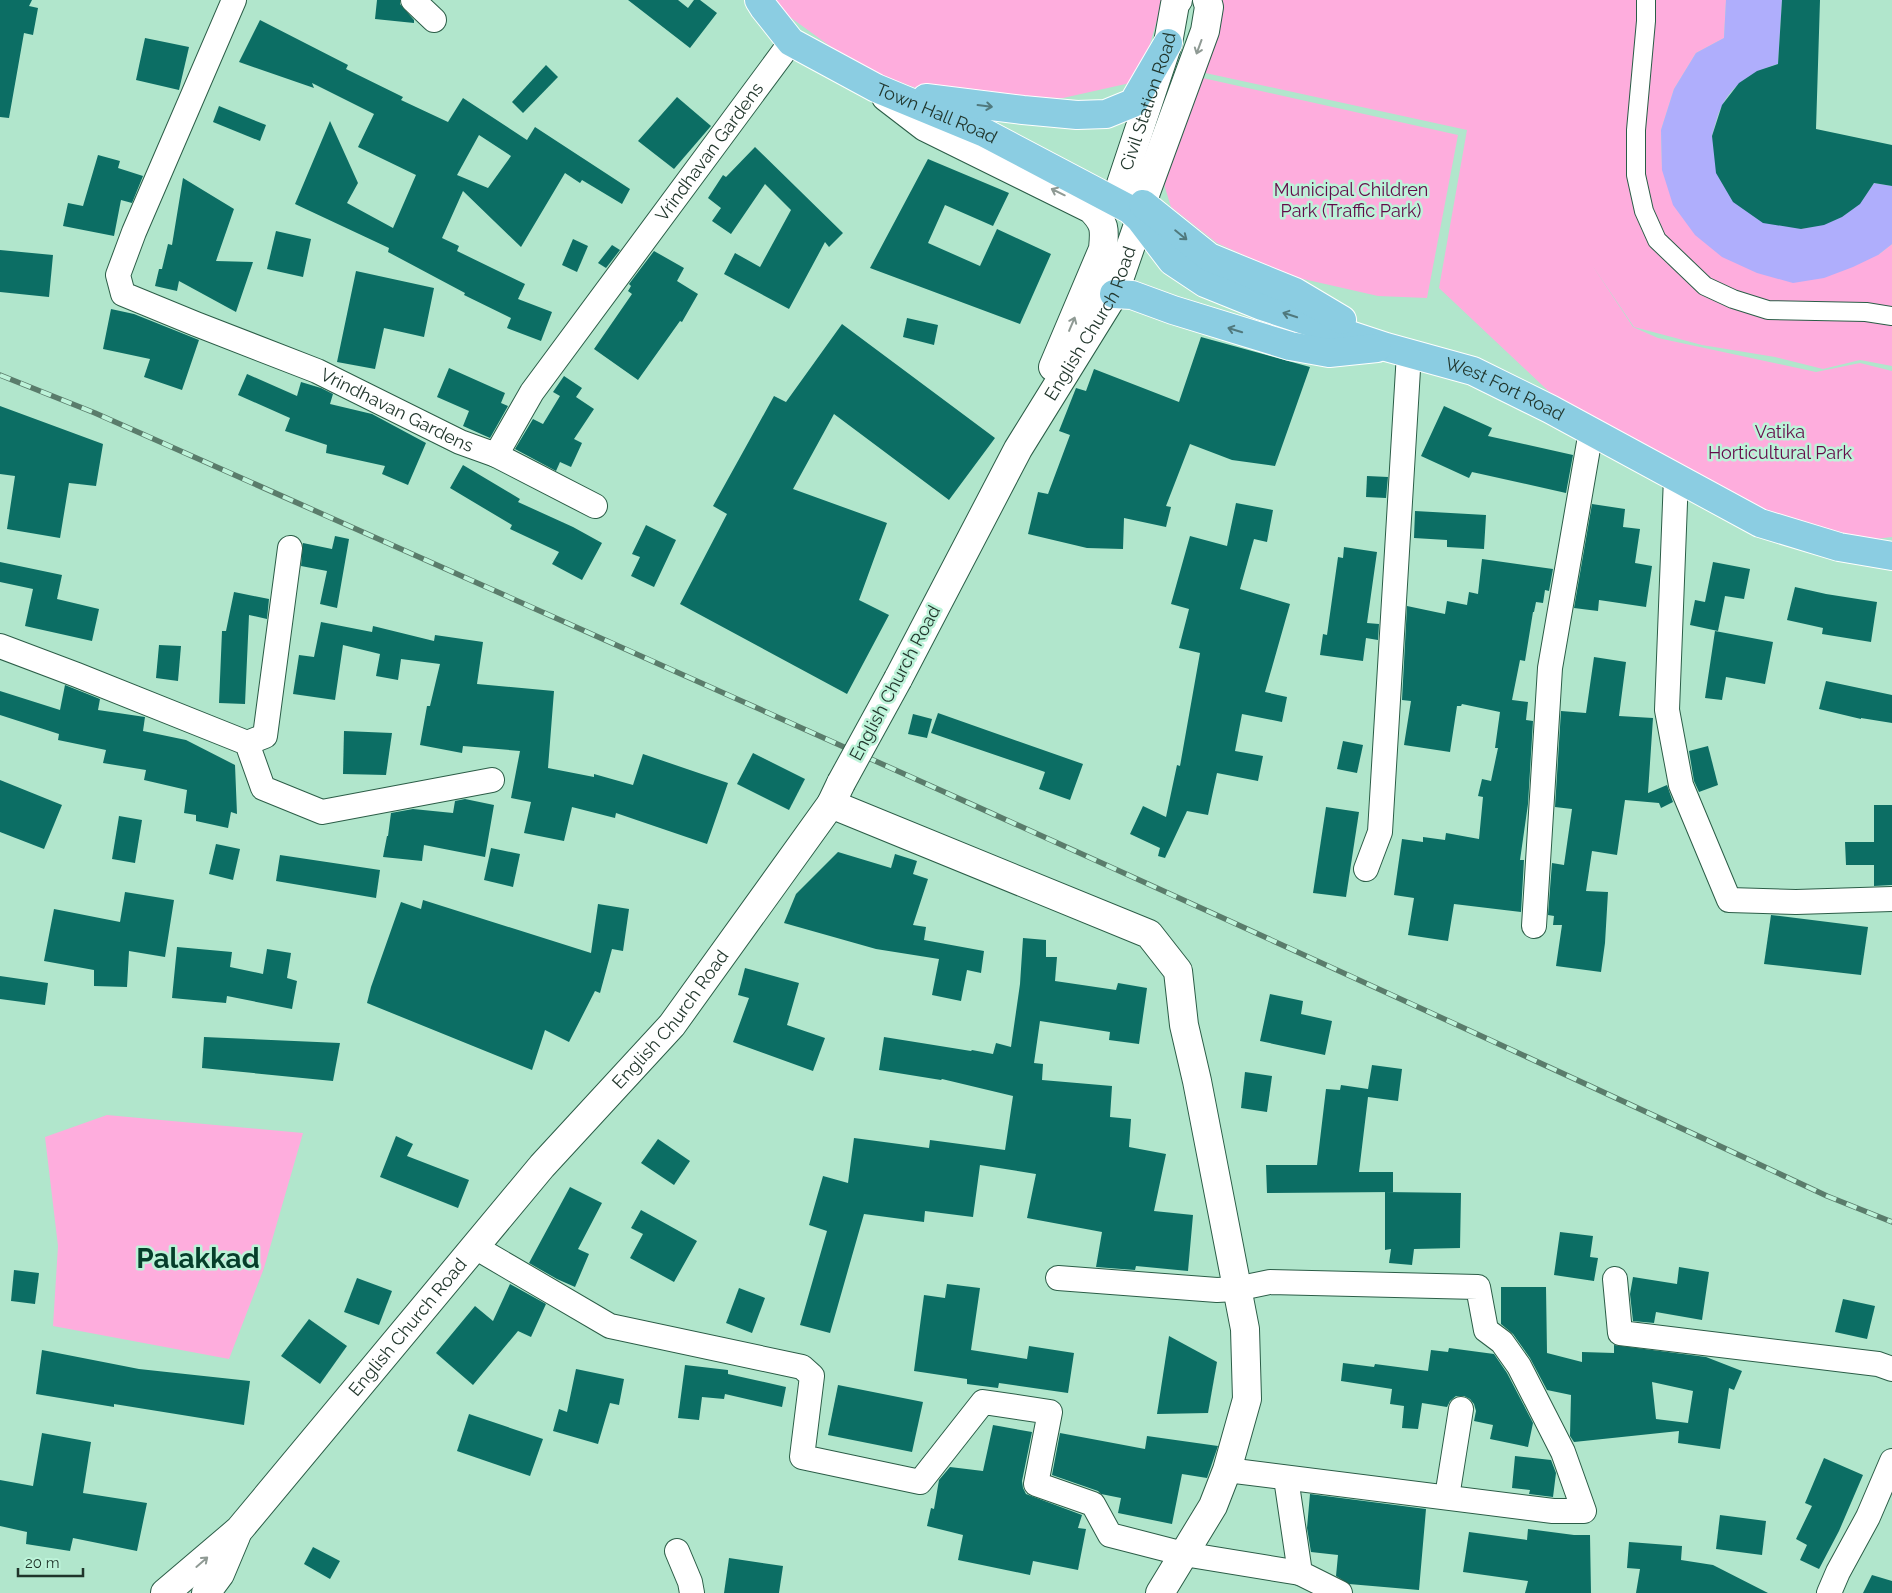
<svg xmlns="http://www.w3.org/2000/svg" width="1892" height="1593" viewBox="0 0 1892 1593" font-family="Raleway,sans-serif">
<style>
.green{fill:#feaddd}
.water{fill:#afaefc}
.building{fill:#0c6e64;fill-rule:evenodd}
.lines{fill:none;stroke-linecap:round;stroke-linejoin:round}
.pedestrian-casing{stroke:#2b5d47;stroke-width:20}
.minor-casing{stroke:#2b5d47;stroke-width:26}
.tertiary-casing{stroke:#2b5d47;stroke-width:30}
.secondary-casing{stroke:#2b5d47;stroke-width:30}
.primary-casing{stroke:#fff;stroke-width:30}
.pedestrian{stroke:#fff;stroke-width:18}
.minor{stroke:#fff;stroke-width:24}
.tertiary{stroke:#fff;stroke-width:28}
.secondary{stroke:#fff;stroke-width:28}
.primary{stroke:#8bcde2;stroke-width:28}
.rail-casing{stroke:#5a7c6b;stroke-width:5.5}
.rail{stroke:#bdf3d9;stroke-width:4;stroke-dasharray:11;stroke-linecap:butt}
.secondary-bridge-casing{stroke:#2b5d47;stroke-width:30;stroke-linecap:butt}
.secondary-bridge{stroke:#fff;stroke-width:28}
.oneway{stroke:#8f9a94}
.oneway2{stroke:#50797d}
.labels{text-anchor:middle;stroke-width:5;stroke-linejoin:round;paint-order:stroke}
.street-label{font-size:18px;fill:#1f342a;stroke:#bdf3d9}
.park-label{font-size:18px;fill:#630a49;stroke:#bdf3d9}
.town-label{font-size:28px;font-weight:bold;fill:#063e2a;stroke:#bdf3d9}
</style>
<rect width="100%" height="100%" fill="#b1e6cc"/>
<!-- green -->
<g class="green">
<polygon points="773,0 1163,0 1139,81 1063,98 949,96 916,88 859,67 776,7"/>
<polygon points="1205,0 1726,0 1724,38 1696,53 1674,89 1661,130 1662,170 1878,255 1892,244 1892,366 1860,360 1823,369 1775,357 1702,345 1634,327 1592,265 1633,327 1658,338 1816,372 1860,363 1892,371 1892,537 1860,541 1841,532 1797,521 1759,518 1561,403 1439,288 1467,130 1187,69"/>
<polygon points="1185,74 1458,135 1427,298 1378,296 1290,276 1217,243 1171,207 1159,168"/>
<polygon points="107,1115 303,1133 264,1268 229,1359 53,1326 58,1246 45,1137"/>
</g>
<!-- water -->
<path class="water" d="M1726,0H1782L1778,64C1755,71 1733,83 1722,106C1717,115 1715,126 1712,136L1801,229C1839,222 1852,215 1874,183L1892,186V244L1878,255L1853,267L1824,278L1793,283L1757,273L1722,257L1695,235L1673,205L1662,170L1661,130L1674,89L1696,53L1724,38Z"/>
<!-- building -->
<g class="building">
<polygon points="0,0 32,0 29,6 38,8 33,35 24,33 9,118 0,117"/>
<polygon points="377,0 400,0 400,4 414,20 414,23 375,19"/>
<polygon points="628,0 678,0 688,8 694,0 700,0 717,13 690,48"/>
<polygon points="1782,0 1820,0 1816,129 1892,145 1892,186 1874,183 1860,204 1842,217 1824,225 1801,229 1763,223 1733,202 1716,173 1712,136 1722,105 1739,83 1757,71 1778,64"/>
<path d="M260,20L348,65L346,69L403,97L401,100L448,122L463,98L527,140L535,127L630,189L622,204L582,180L580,183L565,173L521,247L463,191L442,238L459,246L457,251L525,284L518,299L552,312L541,341L507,328L511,318L464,295L465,293L388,252L389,248L295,204L330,121L358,183L347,203L393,228L416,175L358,147L374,114L312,83L314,88L239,62ZM479,135L511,156L488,188L457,175Z"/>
<polygon points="145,38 189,47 179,90 136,80"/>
<polygon points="546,65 558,77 523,113 512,102"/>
<polygon points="677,97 711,126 674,169 638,141"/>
<polygon points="219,106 266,125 260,141 213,122"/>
<polygon points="755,147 843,233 829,247 825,242 789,309 724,274 735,253 760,267 791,210 765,184 731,234 712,221 721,208 708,198 723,175 726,177"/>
<polygon points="98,155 120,161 118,168 143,176 132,203 121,200 114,236 63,226 68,203 83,206"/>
<polygon points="928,159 1009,193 993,226 945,205 928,243 980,266 997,229 1051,254 1020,324 870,268"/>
<polygon points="183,178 234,209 216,261 253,262 236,312 179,281 177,291 155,286 159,269 162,269 168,244 172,245"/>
<polygon points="276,231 311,239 303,277 267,269"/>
<polygon points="573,239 588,246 577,272 562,265"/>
<polygon points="612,245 620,250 606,268 598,263"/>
<polygon points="0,250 53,255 49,297 0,292"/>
<polygon points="654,251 684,268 677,281 698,294 682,322 680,321 638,380 594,349 632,294 628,291 631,286 629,284"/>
<polygon points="356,271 434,288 424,337 384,328 375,369 337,362"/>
<polygon points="111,309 134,314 199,340 182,390 144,377 150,359 103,349"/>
<polygon points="907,318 938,325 934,345 903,337"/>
<polygon points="842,324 995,438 949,500 834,414 793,489 887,523 859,600 889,615 847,694 680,604 727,514 713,506 774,396 786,402"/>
<polygon points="1201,337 1310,367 1275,466 1232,460 1190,444 1166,506 1171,507 1166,527 1124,518 1123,549 1087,548 1028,534 1038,492 1048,494 1070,435 1059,431 1076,388 1086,391 1094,369 1179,402"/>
<polygon points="449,368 505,393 501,403 508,406 490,438 463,426 469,411 437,397"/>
<polygon points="247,374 297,396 301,382 321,388 333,394 330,404 372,414 426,443 408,485 382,474 385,466 326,453 327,445 285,431 290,418 238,395"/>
<polygon points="564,376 582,388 576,397 594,409 574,439 582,443 571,467 560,462 556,471 515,449 533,419 543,424 560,396 553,392"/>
<polygon points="0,406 103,444 96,486 69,483 60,538 7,529 15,476 0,474"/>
<polygon points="1444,406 1492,428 1488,436 1573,455 1566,493 1472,472 1469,478 1421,456"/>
<polygon points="463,465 520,499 518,502 573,527 602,543 582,580 552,564 559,552 510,529 512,525 450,488"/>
<polygon points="1367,476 1388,477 1386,498 1366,497"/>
<polygon points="1236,503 1273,510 1267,542 1254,539 1240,589 1290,604 1265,692 1287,697 1282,722 1242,714 1235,751 1263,756 1258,781 1217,773 1208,815 1187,811 1165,858 1158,856 1160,848 1130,834 1143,806 1166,817 1177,765 1180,766 1200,653 1179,648 1189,609 1171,604 1190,536 1227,546"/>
<polygon points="1592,504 1625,509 1623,527 1640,529 1635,563 1652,566 1646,607 1599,600 1598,611 1574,608"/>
<polygon points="1415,511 1486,515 1484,549 1447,547 1447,540 1414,538"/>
<polygon points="646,525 676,540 654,587 631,576 640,557 632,554"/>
<polygon points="335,536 349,539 337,608 320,604 327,571 301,566 303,543 332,549"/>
<polygon points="1344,547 1377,552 1367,623 1379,624 1378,640 1366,638 1363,661 1320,655 1323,634 1327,635 1338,557 1343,558"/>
<polygon points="1482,559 1553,569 1549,591 1545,590 1543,603 1536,602 1534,612 1533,612 1525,661 1520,660 1512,700 1528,702 1526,720 1533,721 1528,804 1520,860 1524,860 1521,912 1454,904 1448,941 1408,935 1414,898 1394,895 1402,839 1423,842 1423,837 1445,840 1446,833 1479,839 1483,797 1478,796 1482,779 1491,781 1498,748 1495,748 1500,712 1462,704 1461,706 1457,706 1450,752 1404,745 1411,701 1402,700 1407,606 1445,614 1447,601 1467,605 1469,592 1478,594"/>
<polygon points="0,562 62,575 57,599 99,609 92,641 25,626 33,589 0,582"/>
<polygon points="1713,562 1750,569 1744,599 1725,596 1718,631 1690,625 1695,600 1705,602"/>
<polygon points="1795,587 1826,594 1877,602 1871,642 1822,634 1823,628 1787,620"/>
<polygon points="234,592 269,599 267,619 249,615 245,704 219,703 222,631 226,631"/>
<polygon points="321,622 372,632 373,626 434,641 435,635 483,642 477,684 554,691 548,768 594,777 594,774 633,785 643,754 728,783 707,844 616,813 615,818 572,807 564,841 524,833 531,802 511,798 520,751 463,746 462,753 420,745 427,706 430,706 440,664 401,659 398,680 376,676 380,654 343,645 335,700 293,694 299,655 314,657"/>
<polygon points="1715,631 1773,642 1765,684 1726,677 1722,700 1705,698"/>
<polygon points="159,645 181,646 178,681 156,678"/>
<polygon points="1594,657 1626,662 1619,716 1653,718 1648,793 1667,785 1673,802 1661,808 1659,803 1625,800 1617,855 1592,851 1586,891 1608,892 1605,943 1601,972 1556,966 1562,925 1553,925 1554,916 1548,915 1552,863 1564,865 1572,809 1555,807 1561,711 1586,713"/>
<polygon points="1826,681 1892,695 1892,723 1861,718 1861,719 1819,709"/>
<polygon points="65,685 100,699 98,710 145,717 143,731 186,740 235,765 237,814 231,812 228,828 196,821 196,815 184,813 187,790 144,780 146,770 103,763 106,750 58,740 59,734 0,715 0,691 60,710"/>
<polygon points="938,713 1083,764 1070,800 1039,789 1045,772 931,733"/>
<polygon points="913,714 932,719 927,738 908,734"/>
<polygon points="344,731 392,733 386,775 343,774"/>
<polygon points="1343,741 1363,745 1357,773 1337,769"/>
<polygon points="1708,746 1718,785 1699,792 1694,781 1689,751"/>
<polygon points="753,753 805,779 789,810 737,784"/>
<polygon points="0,780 62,805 44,849 0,832"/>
<polygon points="465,799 494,805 485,857 424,845 422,861 383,857 387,836 388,836 391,813 413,809 453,813 455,801"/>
<polygon points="1874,805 1892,805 1892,885 1874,886 1874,865 1846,865 1845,842 1874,842"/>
<polygon points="1326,807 1359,812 1346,897 1313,893"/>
<polygon points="119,816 142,820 135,863 112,859"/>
<polygon points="216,844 240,849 233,880 209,874"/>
<polygon points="491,848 520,854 513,887 484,880"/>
<polygon points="838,852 891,868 895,854 917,861 913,874 928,879 913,925 926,927 924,940 984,951 981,973 967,970 961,1001 932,995 939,959 876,949 784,923 796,894"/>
<polygon points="280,855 380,870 376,898 276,881"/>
<polygon points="125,892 174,900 165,957 129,951 127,987 94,986 94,970 44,961 54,909 120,922"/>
<polygon points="423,900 591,953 598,904 629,909 623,951 612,949 600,993 595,991 569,1042 545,1030 532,1070 367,1003 371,987 401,902 421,909"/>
<polygon points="1771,915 1868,927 1861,975 1764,964"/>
<polygon points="1023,938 1046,940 1046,957 1057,957 1055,981 1116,990 1118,983 1147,988 1139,1044 1109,1040 1110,1032 1040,1021 1034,1063 1043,1064 1042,1080 1112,1086 1110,1117 1131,1119 1129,1147 1166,1154 1154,1211 1193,1215 1188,1271 1136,1266 1135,1270 1096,1267 1102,1232 1027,1218 1036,1174 980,1165 973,1217 925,1211 924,1222 864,1214 830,1333 800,1325 827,1231 809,1225 823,1176 848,1183 854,1138 929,1148 930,1140 1005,1150 1013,1096 942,1079 941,1080 879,1070 884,1037 971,1051 972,1050 993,1054 996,1043 1011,1047 1020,984"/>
<polygon points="177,947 232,952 230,967 263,974 267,949 291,953 287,978 297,981 292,1009 227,996 226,1003 172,998"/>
<polygon points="745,968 799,983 787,1025 825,1038 813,1071 733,1042 749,998 738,995"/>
<polygon points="0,976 48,983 45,1005 0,999"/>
<polygon points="1270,994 1303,1001 1301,1014 1332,1021 1325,1055 1260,1041"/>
<polygon points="204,1037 340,1043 333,1081 202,1068"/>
<polygon points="1372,1065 1402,1069 1398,1101 1368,1097 1359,1172 1393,1172 1393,1192 1267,1193 1266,1165 1317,1165 1326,1089 1340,1090 1341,1085 1368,1089"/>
<polygon points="1245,1072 1272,1076 1267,1112 1241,1108"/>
<polygon points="396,1136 413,1144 407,1156 469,1180 458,1208 380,1177"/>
<polygon points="658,1139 690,1161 674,1185 641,1163"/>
<polygon points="570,1187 602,1203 578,1249 589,1254 575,1287 557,1279 529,1263"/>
<polygon points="1385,1192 1461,1193 1460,1248 1414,1249 1412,1265 1389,1263 1391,1249 1385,1250"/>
<polygon points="641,1210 697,1241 674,1282 630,1258 643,1234 631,1228"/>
<polygon points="1560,1232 1593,1236 1590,1257 1598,1258 1594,1281 1554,1275"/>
<polygon points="1679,1267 1709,1272 1702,1320 1656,1312 1654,1323 1633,1321 1630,1294 1633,1277 1677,1284"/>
<polygon points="14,1270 39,1273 35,1304 11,1301"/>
<polygon points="357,1278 392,1291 379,1325 344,1312"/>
<polygon points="510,1284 546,1304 531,1337 518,1331 473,1385 436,1353 475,1306 493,1321"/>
<polygon points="947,1284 980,1288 971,1350 1027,1359 1029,1346 1074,1353 1068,1393 999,1383 998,1388 967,1384 967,1379 914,1371 924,1295 945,1298"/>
<path d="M1501,1287H1546L1547,1353L1582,1362V1352L1614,1353V1345L1706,1357L1742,1371L1734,1390L1729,1388L1720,1449L1678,1443L1679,1431L1574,1442L1570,1436L1571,1395L1547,1390L1530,1358L1513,1334L1501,1324ZM1652,1382L1693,1391L1688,1423L1656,1419Z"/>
<polygon points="739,1288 765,1298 752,1333 726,1323"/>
<polygon points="1843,1299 1875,1306 1867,1339 1835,1332"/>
<polygon points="309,1319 347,1346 320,1384 281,1356"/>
<polygon points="1169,1336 1217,1362 1208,1413 1157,1414"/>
<polygon points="1449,1348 1494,1354 1507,1373 1533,1423 1528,1447 1490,1439 1493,1425 1474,1421 1476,1411 1474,1404 1470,1399 1464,1396 1456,1396 1450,1401 1447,1407 1422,1403 1418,1429 1402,1428 1404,1406 1390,1404 1392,1389 1341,1381 1343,1363 1374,1367 1375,1364 1428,1371 1431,1350 1448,1352"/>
<polygon points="42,1350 139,1369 250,1381 244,1425 114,1404 114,1407 36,1394"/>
<polygon points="685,1365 728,1370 728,1374 786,1387 782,1407 725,1394 724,1399 702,1397 699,1420 678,1418"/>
<polygon points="576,1369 624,1379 619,1405 610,1403 598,1444 553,1431 559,1409 567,1412"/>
<polygon points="838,1385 923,1402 912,1452 828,1435"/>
<polygon points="469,1414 543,1439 530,1476 457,1451"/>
<polygon points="993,1425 1032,1432 1022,1481 1023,1488 1026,1494 1082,1515 1078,1528 1086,1529 1078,1570 1033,1561 1030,1575 958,1560 963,1535 927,1526 931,1508 934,1509 939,1480 950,1467 983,1471"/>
<polygon points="42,1433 91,1442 83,1493 147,1503 137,1551 73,1538 70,1551 26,1544 27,1532 0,1526 0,1480 33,1486"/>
<polygon points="1060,1433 1145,1449 1147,1436 1218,1446 1207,1478 1182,1474 1172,1524 1118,1513 1121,1498 1101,1494 1098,1491 1052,1475"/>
<polygon points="1515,1456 1551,1460 1556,1473 1553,1497 1529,1494 1530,1490 1512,1488"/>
<polygon points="1824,1458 1863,1475 1839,1531 1819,1569 1800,1560 1807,1545 1796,1539 1812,1506 1805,1503"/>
<polygon points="1310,1494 1426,1509 1419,1590 1349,1584 1336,1576 1338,1555 1311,1552 1307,1528"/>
<polygon points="1720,1515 1766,1521 1762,1555 1716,1549"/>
<polygon points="1528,1529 1574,1535 1590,1535 1591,1593 1525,1593 1528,1581 1463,1572 1469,1532 1527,1540"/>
<polygon points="1629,1542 1682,1546 1681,1560 1713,1565 1768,1593 1636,1593 1640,1569 1627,1568"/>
<polygon points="313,1547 340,1561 330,1579 304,1564"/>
<polygon points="729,1558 783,1566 779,1593 724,1593"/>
<polygon points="1872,1575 1892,1581 1892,1593 1863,1593"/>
</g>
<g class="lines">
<!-- pedestrian casing -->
<g class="pedestrian-casing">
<polyline id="pedestrian" points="1646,0 1646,21 1636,130 1636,175 1644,211 1657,240 1705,286 1733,299 1768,310 1866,312 1892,316"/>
</g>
<!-- minor casing -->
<g class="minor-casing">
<g id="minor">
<path id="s1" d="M234,0L134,232L118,275L123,294L196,324L317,371L460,442L496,455L532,392L791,42"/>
<polyline points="413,0 434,20"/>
<polyline points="496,455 595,506"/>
<polyline points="1676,477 1667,710 1681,785 1729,900 1796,902 1892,899"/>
<polyline points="0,646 77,675 247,743 263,788 322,812 492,780"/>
<polyline points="247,743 265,736 290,548"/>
<polyline points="1366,869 1380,832 1409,353"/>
<polyline points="1534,926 1550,668 1591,431"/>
<polyline points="475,1247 610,1326 802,1367 812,1376 802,1457 920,1482 983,1402 1050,1412 1036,1484 1093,1504 1110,1535 1184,1554 1300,1573"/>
<polyline points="1058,1278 1217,1290 1236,1289 1270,1282 1478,1287 1486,1330 1502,1342 1519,1366 1563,1452 1584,1511 1553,1511 1227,1470"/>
<polyline points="1615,1279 1620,1333 1878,1364 1892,1369"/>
<polyline points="1286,1478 1300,1573 1340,1593"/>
<polyline points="1447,1497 1461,1409"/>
<polyline points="677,1551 690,1582 692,1593"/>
<polyline points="1829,1593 1838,1572 1868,1517 1892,1461"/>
</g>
</g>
<!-- tertiary casing -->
<g class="tertiary-casing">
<polyline id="tertiary" points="831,804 1149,934 1178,971 1184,1025 1197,1081 1245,1329 1247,1399 1227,1470 1213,1506 1160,1593"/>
</g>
<!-- secondary casing -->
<g class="secondary-casing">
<g id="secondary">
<path d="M886,97L925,127L1091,209C1105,223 1105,229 1103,249L1053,367"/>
<path id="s2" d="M1115,202L1168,43L1175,4L1178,0"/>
<path id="s3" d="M898,679L1018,449L1114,294L1140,219L1146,192L1205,31L1209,7L1207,0"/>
<path id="s4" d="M165,1593L239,1530L542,1166L672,1025L831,804L841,783"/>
<polyline points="206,1593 220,1574 236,1536"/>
</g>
</g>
<!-- primary casing -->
<g class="primary-casing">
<g id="primary">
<path id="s5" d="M759,0L764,8L791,42L876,88L985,133L1129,209L1140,219L1172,261L1205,283L1262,306L1386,347L1473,371L1550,409L1760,523L1839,547L1892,556"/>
<polyline points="926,98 1023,110 1077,115 1106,114 1133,103 1168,43"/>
<polyline points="1143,204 1209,257 1295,292 1342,320"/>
<polyline points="1114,294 1132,295 1173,310 1290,346 1329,353 1377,348"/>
</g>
</g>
<!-- pedestrian -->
<use href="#pedestrian" class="pedestrian"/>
<!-- minor -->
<use href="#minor" class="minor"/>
<!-- tertiary -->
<use href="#tertiary" class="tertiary"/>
<!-- secondary -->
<use href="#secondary" class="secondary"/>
<!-- primary -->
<use href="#primary" class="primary"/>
<!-- rail casing -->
<g class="rail-casing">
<path id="rail" d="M0,375L95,413C674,670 1253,928 1827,1196L1892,1222"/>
</g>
<!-- rail -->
<use href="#rail" class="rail"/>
<!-- secondary-bridge casing -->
<g class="secondary-bridge-casing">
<polyline id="secondary-bridge" points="841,783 898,679"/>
</g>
<!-- secondary-bridge -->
<use href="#secondary-bridge" class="secondary-bridge"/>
</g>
<!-- one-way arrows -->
<defs><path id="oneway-shaft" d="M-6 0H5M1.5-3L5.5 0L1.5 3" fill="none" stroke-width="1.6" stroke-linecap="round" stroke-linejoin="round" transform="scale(1.25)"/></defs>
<g class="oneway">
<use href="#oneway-shaft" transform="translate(1199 47) rotate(110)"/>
<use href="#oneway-shaft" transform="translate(1058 192) rotate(-154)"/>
<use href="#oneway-shaft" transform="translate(1072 324) rotate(-67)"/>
<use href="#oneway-shaft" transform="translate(202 1562) rotate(-41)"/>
</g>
<g class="oneway2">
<use href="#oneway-shaft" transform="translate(985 106) rotate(7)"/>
<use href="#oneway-shaft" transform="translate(1181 235) rotate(39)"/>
<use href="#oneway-shaft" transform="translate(1290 315) rotate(-162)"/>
<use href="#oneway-shaft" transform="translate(1235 330) rotate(-163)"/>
</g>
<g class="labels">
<!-- street labels -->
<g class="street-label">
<text dy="6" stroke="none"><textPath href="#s2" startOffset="106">Civil Station Road</textPath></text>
<text dy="6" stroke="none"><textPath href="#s5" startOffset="215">Town Hall Road</textPath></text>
<text dy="6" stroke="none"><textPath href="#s1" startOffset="1096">Vrindhavan Gardens</textPath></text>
<text dy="6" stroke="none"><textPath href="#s3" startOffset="405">English Church Road</textPath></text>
<text dy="6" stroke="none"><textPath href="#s5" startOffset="856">West Fort Road</textPath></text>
<text dy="6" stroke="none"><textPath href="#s1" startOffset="616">Vrindhavan Gardens</textPath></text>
<text transform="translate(895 683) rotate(-62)" y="6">English Church Road</text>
<text dy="6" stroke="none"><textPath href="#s4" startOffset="766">English Church Road</textPath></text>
<text dy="6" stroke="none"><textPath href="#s4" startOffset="361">English Church Road</textPath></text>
</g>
<!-- park labels -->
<g class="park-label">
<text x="1351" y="196">Municipal Children<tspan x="1351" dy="21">Park (Traffic Park)</tspan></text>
<text x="1780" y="438">Vatika<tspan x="1780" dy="21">Horticultural Park</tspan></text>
</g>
<!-- town labels -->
<g class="town-label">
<text x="198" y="1268">Palakkad</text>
</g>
</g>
<!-- scale -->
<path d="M18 1568v8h65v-8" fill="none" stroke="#1f342a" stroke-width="2.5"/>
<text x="25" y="1568" font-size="15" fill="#1f342a" stroke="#bdf3d9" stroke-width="4" paint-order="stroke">20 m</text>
</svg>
